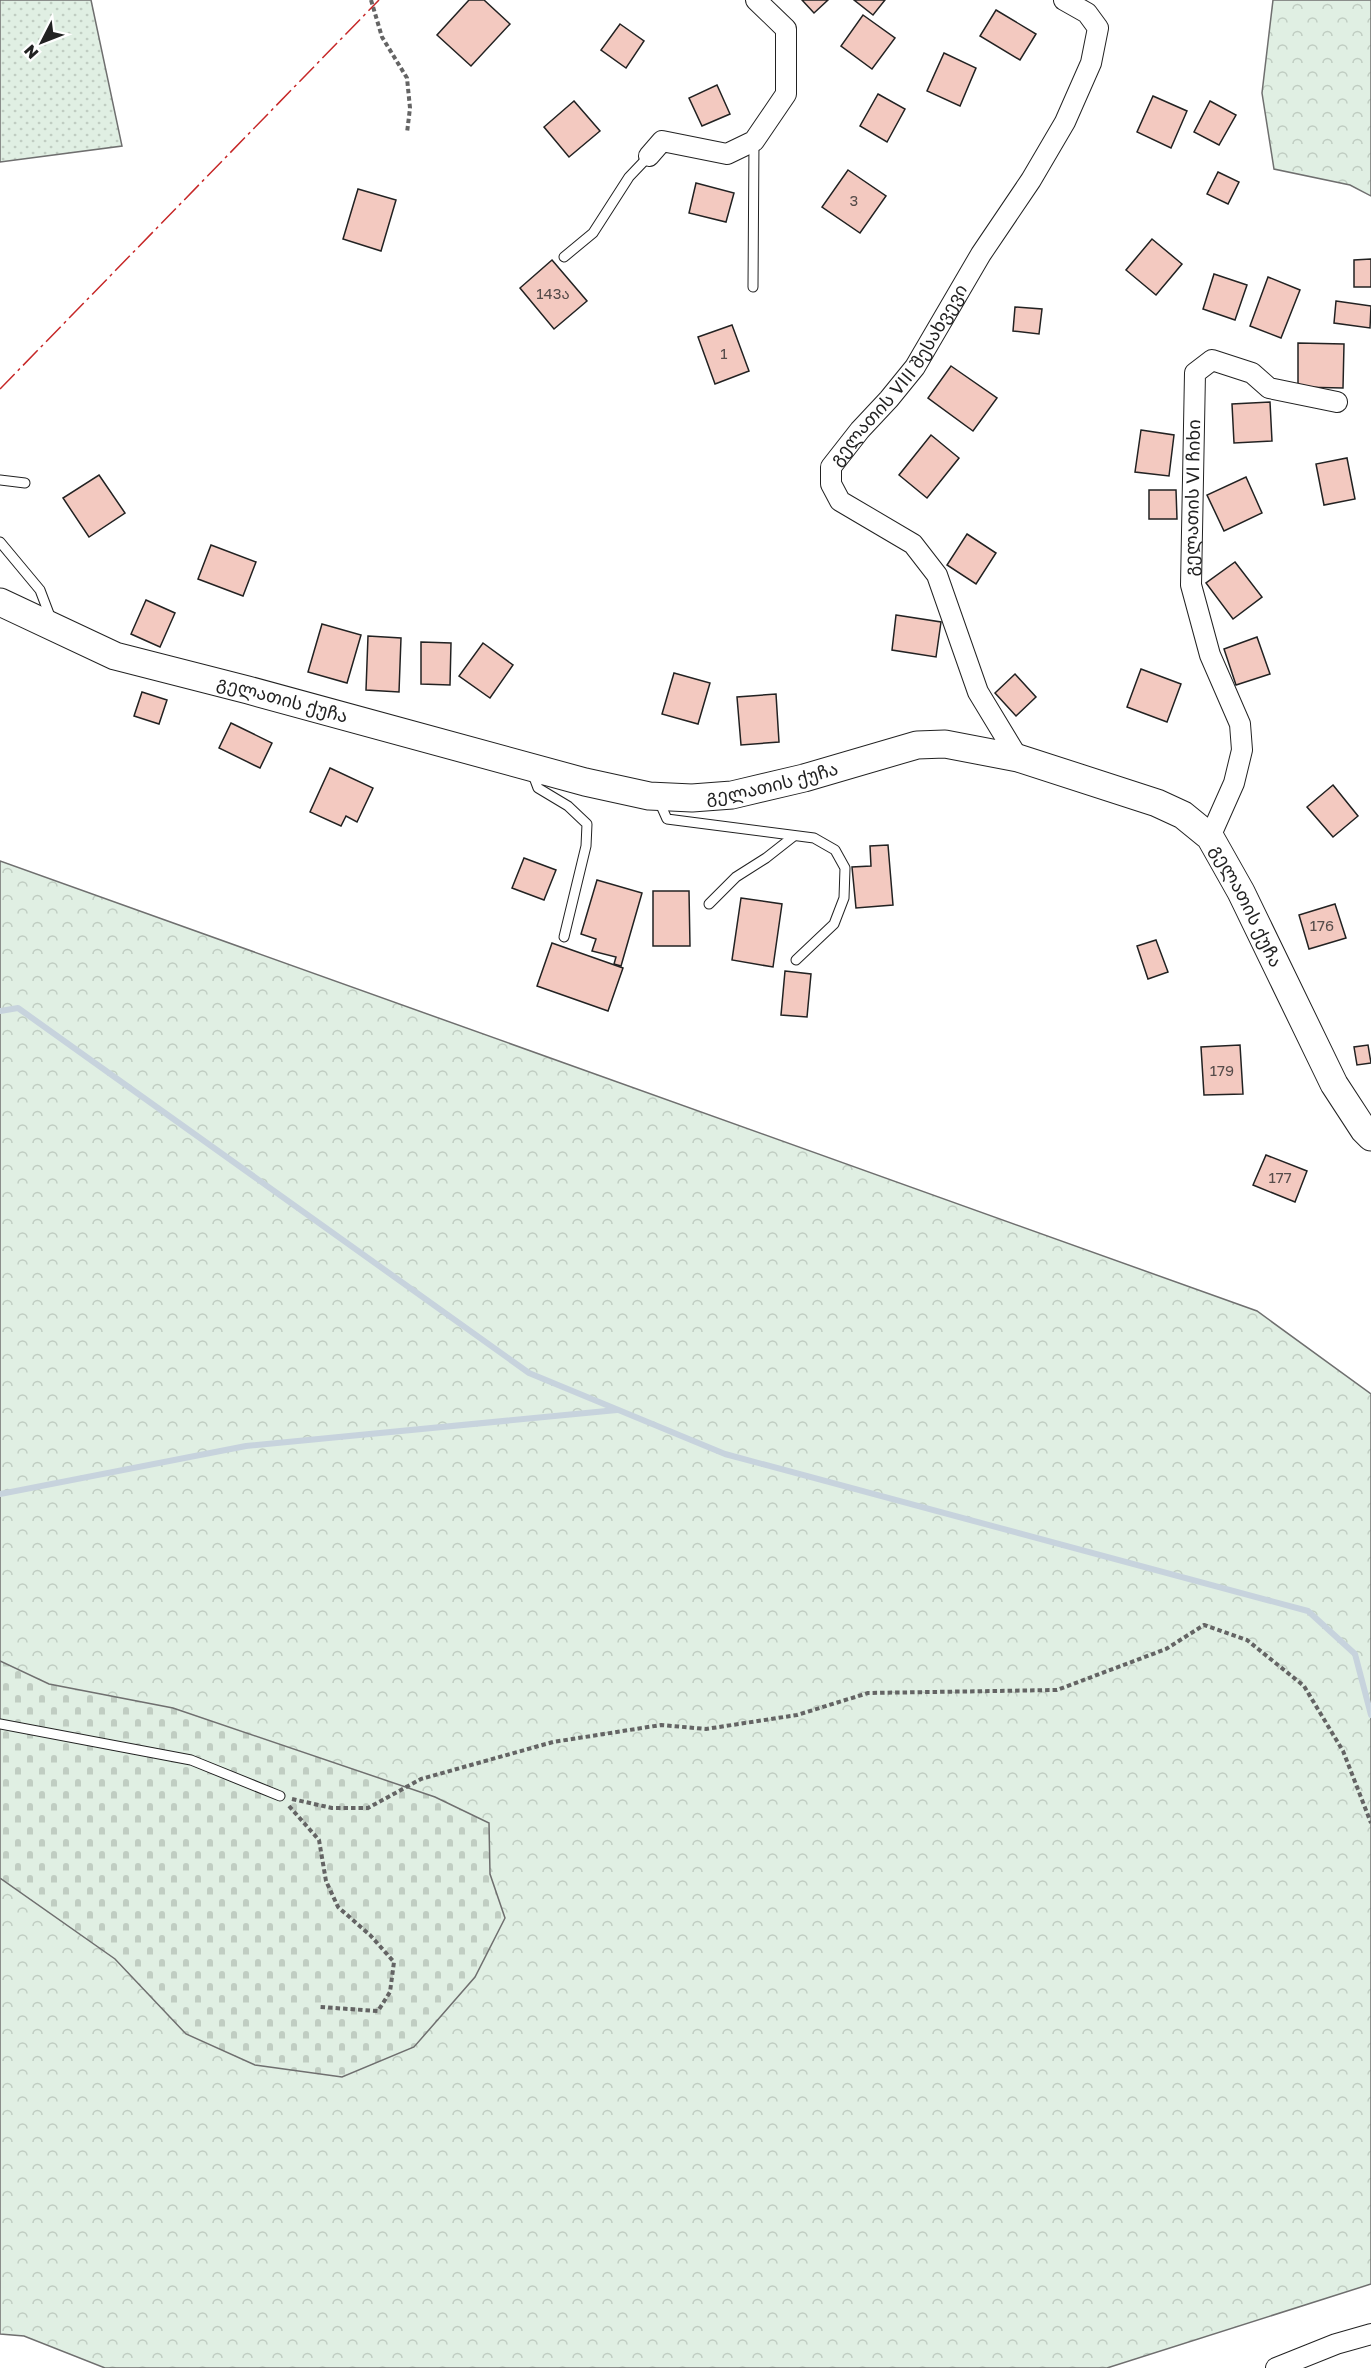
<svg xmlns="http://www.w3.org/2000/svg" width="1371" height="2368" viewBox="0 0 1371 2368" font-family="'Golos Text','Noto Sans Georgian',sans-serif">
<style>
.grass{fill:url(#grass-dots);stroke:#6f6f6f;stroke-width:1.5}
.forest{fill:url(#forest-crowns);stroke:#6f6f6f;stroke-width:1.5}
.cemetery{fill:url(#cemetery-stones);stroke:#6f6f6f;stroke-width:1.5}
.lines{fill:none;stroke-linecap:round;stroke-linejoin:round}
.stream{stroke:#c7d3dd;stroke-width:6}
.building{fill:#f3c9c0;stroke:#222;stroke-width:1.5}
.lane-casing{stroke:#222;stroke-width:11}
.street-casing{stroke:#222;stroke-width:22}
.secondary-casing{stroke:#222;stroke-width:29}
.path{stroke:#646464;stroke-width:4;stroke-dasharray:4.5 3;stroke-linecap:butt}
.lane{stroke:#fff;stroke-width:9}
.street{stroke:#fff;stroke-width:20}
.secondary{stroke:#fff;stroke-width:27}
.power{stroke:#c62828;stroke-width:1.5;stroke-dasharray:21 4.5 3 4.5;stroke-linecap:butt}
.labels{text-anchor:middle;stroke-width:4.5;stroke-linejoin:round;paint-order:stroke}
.number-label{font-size:15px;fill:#564c4a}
.street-label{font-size:18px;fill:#222;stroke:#fff}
</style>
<defs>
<pattern id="grass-dots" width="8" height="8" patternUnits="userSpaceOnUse" patternTransform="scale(1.5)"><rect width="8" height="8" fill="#e0efe3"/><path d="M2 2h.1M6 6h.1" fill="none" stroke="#c0cdc2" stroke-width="1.8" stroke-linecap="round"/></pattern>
<pattern id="forest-crowns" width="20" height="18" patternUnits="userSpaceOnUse" patternTransform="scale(1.5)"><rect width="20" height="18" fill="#e0efe3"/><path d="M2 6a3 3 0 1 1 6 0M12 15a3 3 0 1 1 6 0" fill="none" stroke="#c0cdc2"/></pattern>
<pattern id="cemetery-stones" width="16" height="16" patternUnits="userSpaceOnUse" patternTransform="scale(1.5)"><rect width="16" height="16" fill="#e0efe3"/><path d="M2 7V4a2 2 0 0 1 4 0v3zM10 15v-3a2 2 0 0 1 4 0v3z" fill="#c0cdc2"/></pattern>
</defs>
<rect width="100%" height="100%" fill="#fff"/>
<!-- grass -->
<polygon class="grass" points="0,0 91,0 122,146 0,162"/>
<!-- forest -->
<g class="forest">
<polygon points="1273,0 1371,0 1371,196 1350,185 1274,169 1262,93"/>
<polygon points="0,861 1257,1311 1371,1394 1371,2284 1107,2368 105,2368 24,2336 0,2334"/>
</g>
<!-- cemetery -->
<polygon class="cemetery" points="0,1661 49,1684 173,1708 435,1797 489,1823 490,1874 505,1918 475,1977 414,2047 342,2077 255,2065 186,2034 115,1959 0,1878"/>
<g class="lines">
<!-- stream -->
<g class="stream">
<polyline points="0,1011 18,1008 529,1373 725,1454 1308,1611 1355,1654 1371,1715"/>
<polyline points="0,1494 246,1446 617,1410"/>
</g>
</g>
<!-- building -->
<g class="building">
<polygon points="469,0 484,0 510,24 471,66 437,35"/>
<polygon points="802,0 828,0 814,13"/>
<polygon points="854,0 885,0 873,15"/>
<polygon points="996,10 1036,34 1020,60 980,36"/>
<polygon points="863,15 895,38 872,69 841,46"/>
<polygon points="620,24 644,41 626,68 601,50"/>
<polygon points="944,53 976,68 960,106 927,91"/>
<polygon points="717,85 730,114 702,126 689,98"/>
<polygon points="878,94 905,109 887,142 860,126"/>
<polygon points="1153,96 1187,111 1171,148 1137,132"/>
<polygon points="574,101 600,131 569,157 544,127"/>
<polygon points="1210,101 1236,115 1219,145 1194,132"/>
<polygon points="848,170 886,196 860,233 822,207"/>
<polygon points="1218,172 1239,182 1228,204 1207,194"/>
<polygon points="696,183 734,193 726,222 689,213"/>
<polygon points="358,189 396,200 381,251 343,239"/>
<polygon points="1152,239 1182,264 1156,295 1126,270"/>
<polygon points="1371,259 1371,287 1354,287 1354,260"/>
<polygon points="552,260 587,301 554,329 520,288"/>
<polygon points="1214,274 1247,285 1235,320 1203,309"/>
<polygon points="1268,277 1300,290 1281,338 1250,326"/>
<polygon points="1336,301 1371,306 1370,328 1334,323"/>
<polygon points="1015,307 1042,309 1039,334 1013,331"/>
<polygon points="732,325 749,371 715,384 698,337"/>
<polygon points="1298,343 1344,344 1343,388 1298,387"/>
<polygon points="951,366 997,398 973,431 928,398"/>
<polygon points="1270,402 1272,441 1234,443 1232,404"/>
<polygon points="1141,430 1174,435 1169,476 1135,472"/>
<polygon points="931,435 959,458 927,498 899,475"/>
<polygon points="1347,458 1355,499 1324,505 1316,464"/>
<polygon points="99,475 125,513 89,537 63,498"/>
<polygon points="1246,477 1262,513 1224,531 1207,495"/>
<polygon points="1149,490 1176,490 1177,519 1149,519"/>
<polygon points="967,534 996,553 976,584 947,565"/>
<polygon points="211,545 256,562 243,596 198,579"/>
<polygon points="1235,562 1262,597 1233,619 1206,583"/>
<polygon points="146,600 175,613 160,647 131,634"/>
<polygon points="896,615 941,622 936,657 892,650"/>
<polygon points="322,624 361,635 347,683 308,672"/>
<polygon points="368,636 401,638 399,692 366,690"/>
<polygon points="1257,637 1270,674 1236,685 1224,649"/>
<polygon points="421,642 451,643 450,685 421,684"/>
<polygon points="483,643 513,665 490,698 459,676"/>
<polygon points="1141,669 1181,684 1167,722 1127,707"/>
<polygon points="674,673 710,683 698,724 662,714"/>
<polygon points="1015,674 1036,697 1016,716 995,693"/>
<polygon points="142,692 167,700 159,724 134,716"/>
<polygon points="776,694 779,742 741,745 737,697"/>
<polygon points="231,723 272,743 260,768 219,748"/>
<polygon points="330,768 373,788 357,822 346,816 341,826 310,812"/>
<polygon points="1333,785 1358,816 1333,837 1307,807"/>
<polygon points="888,845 893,905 856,908 852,867 871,866 870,846"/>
<polygon points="524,858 556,870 544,900 512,888"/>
<polygon points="597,880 642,893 621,966 614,964 616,957 592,951 596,939 581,934"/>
<polygon points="653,891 689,891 690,946 653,946"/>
<polygon points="741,898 782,904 773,967 732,960"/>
<polygon points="1335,904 1346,938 1309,949 1299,915"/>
<polygon points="1156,940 1168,972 1148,979 1137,946"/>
<polygon points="552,943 623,968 608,1011 537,986"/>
<polygon points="785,971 811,974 807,1017 781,1015"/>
<polygon points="1240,1045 1243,1094 1204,1095 1201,1047"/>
<polygon points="1368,1045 1371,1063 1357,1065 1354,1047"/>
<polygon points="1266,1155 1307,1171 1295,1202 1253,1185"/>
</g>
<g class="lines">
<!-- lane casing -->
<g class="lane-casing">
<g id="lane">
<polyline points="564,257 593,233 629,177 649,156"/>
<polyline points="753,287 754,141"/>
<polyline points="0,480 25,483"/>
<polyline points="0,542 40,590 51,619"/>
<polyline points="532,772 538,788 568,806 587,824 586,846 564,937"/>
<polyline points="659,801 667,819 814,838 835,850 845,868 844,898 834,924 796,960"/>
<polyline points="709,904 736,877 766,858 794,836"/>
<polyline points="0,1724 191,1760 280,1796"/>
</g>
</g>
<!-- street casing -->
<g class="street-casing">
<g id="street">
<polyline points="649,156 662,141 727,154 754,141 786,94 786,29 756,0"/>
<path id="s1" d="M1018,758L978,692L937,575L913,544L840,501L831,484V467L860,430L889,399L915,367L981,254L1031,180L1065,122L1091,63L1098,28L1087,13L1064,0"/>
<path id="s2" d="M1210,837L1234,783L1242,750L1240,724L1210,655L1191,585L1195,373L1212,360L1252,373L1269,388L1337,402"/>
<polyline points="1276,2368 1336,2344 1371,2334"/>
</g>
</g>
<!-- secondary casing -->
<g class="secondary-casing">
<g id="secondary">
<path id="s3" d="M0,602L115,656L248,690L585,782L649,796L692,798L732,795L804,778L917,745L945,744L1018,758L1157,803L1183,815L1210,837L1241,892L1334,1084L1364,1130L1371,1137"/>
</g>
</g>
<!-- path -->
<g class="path">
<polyline points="371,0 382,37 407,78 410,108 407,133"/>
<polyline points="292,1799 332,1808 368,1808 421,1779 553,1742 661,1725 706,1729 797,1715 868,1693 1057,1690 1166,1649 1204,1625 1247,1640 1304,1686 1343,1751 1371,1823"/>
<polyline points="289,1806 319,1840 326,1881 338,1907 370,1935 394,1962 390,1992 378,2011 320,2007"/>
</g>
<!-- lane -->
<use href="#lane" class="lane"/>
<!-- street -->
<use href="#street" class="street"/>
<!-- secondary -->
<use href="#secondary" class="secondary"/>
<!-- power -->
<polyline class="power" points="0,389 379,0"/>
</g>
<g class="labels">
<!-- number labels -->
<g class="number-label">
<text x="854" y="206">3</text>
<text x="553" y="299">143ა</text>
<text x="724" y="359">1</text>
<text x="1322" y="931">176</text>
<text x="1222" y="1076">179</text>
<text x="1280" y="1183">177</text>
</g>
<!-- street labels -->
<g class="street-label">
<text dy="6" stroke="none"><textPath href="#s1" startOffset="476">გელათის VIII შესახვევი</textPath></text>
<text dy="6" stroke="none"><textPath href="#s2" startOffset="354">გელათის VI ჩიხი</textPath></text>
<text dy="6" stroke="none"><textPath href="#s3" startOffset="300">გელათის ქუჩა</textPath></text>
<text dy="6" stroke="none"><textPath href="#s3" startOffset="804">გელათის ქუჩა</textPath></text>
<text dy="6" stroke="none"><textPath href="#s3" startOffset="1344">გელათის ქუჩა</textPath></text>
</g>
</g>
<!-- north arrow -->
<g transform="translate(42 42) rotate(228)" stroke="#ffffff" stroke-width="4.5" paint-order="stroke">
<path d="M0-4.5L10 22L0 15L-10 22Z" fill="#222222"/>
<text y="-9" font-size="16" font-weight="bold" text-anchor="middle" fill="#222222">N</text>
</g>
</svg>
